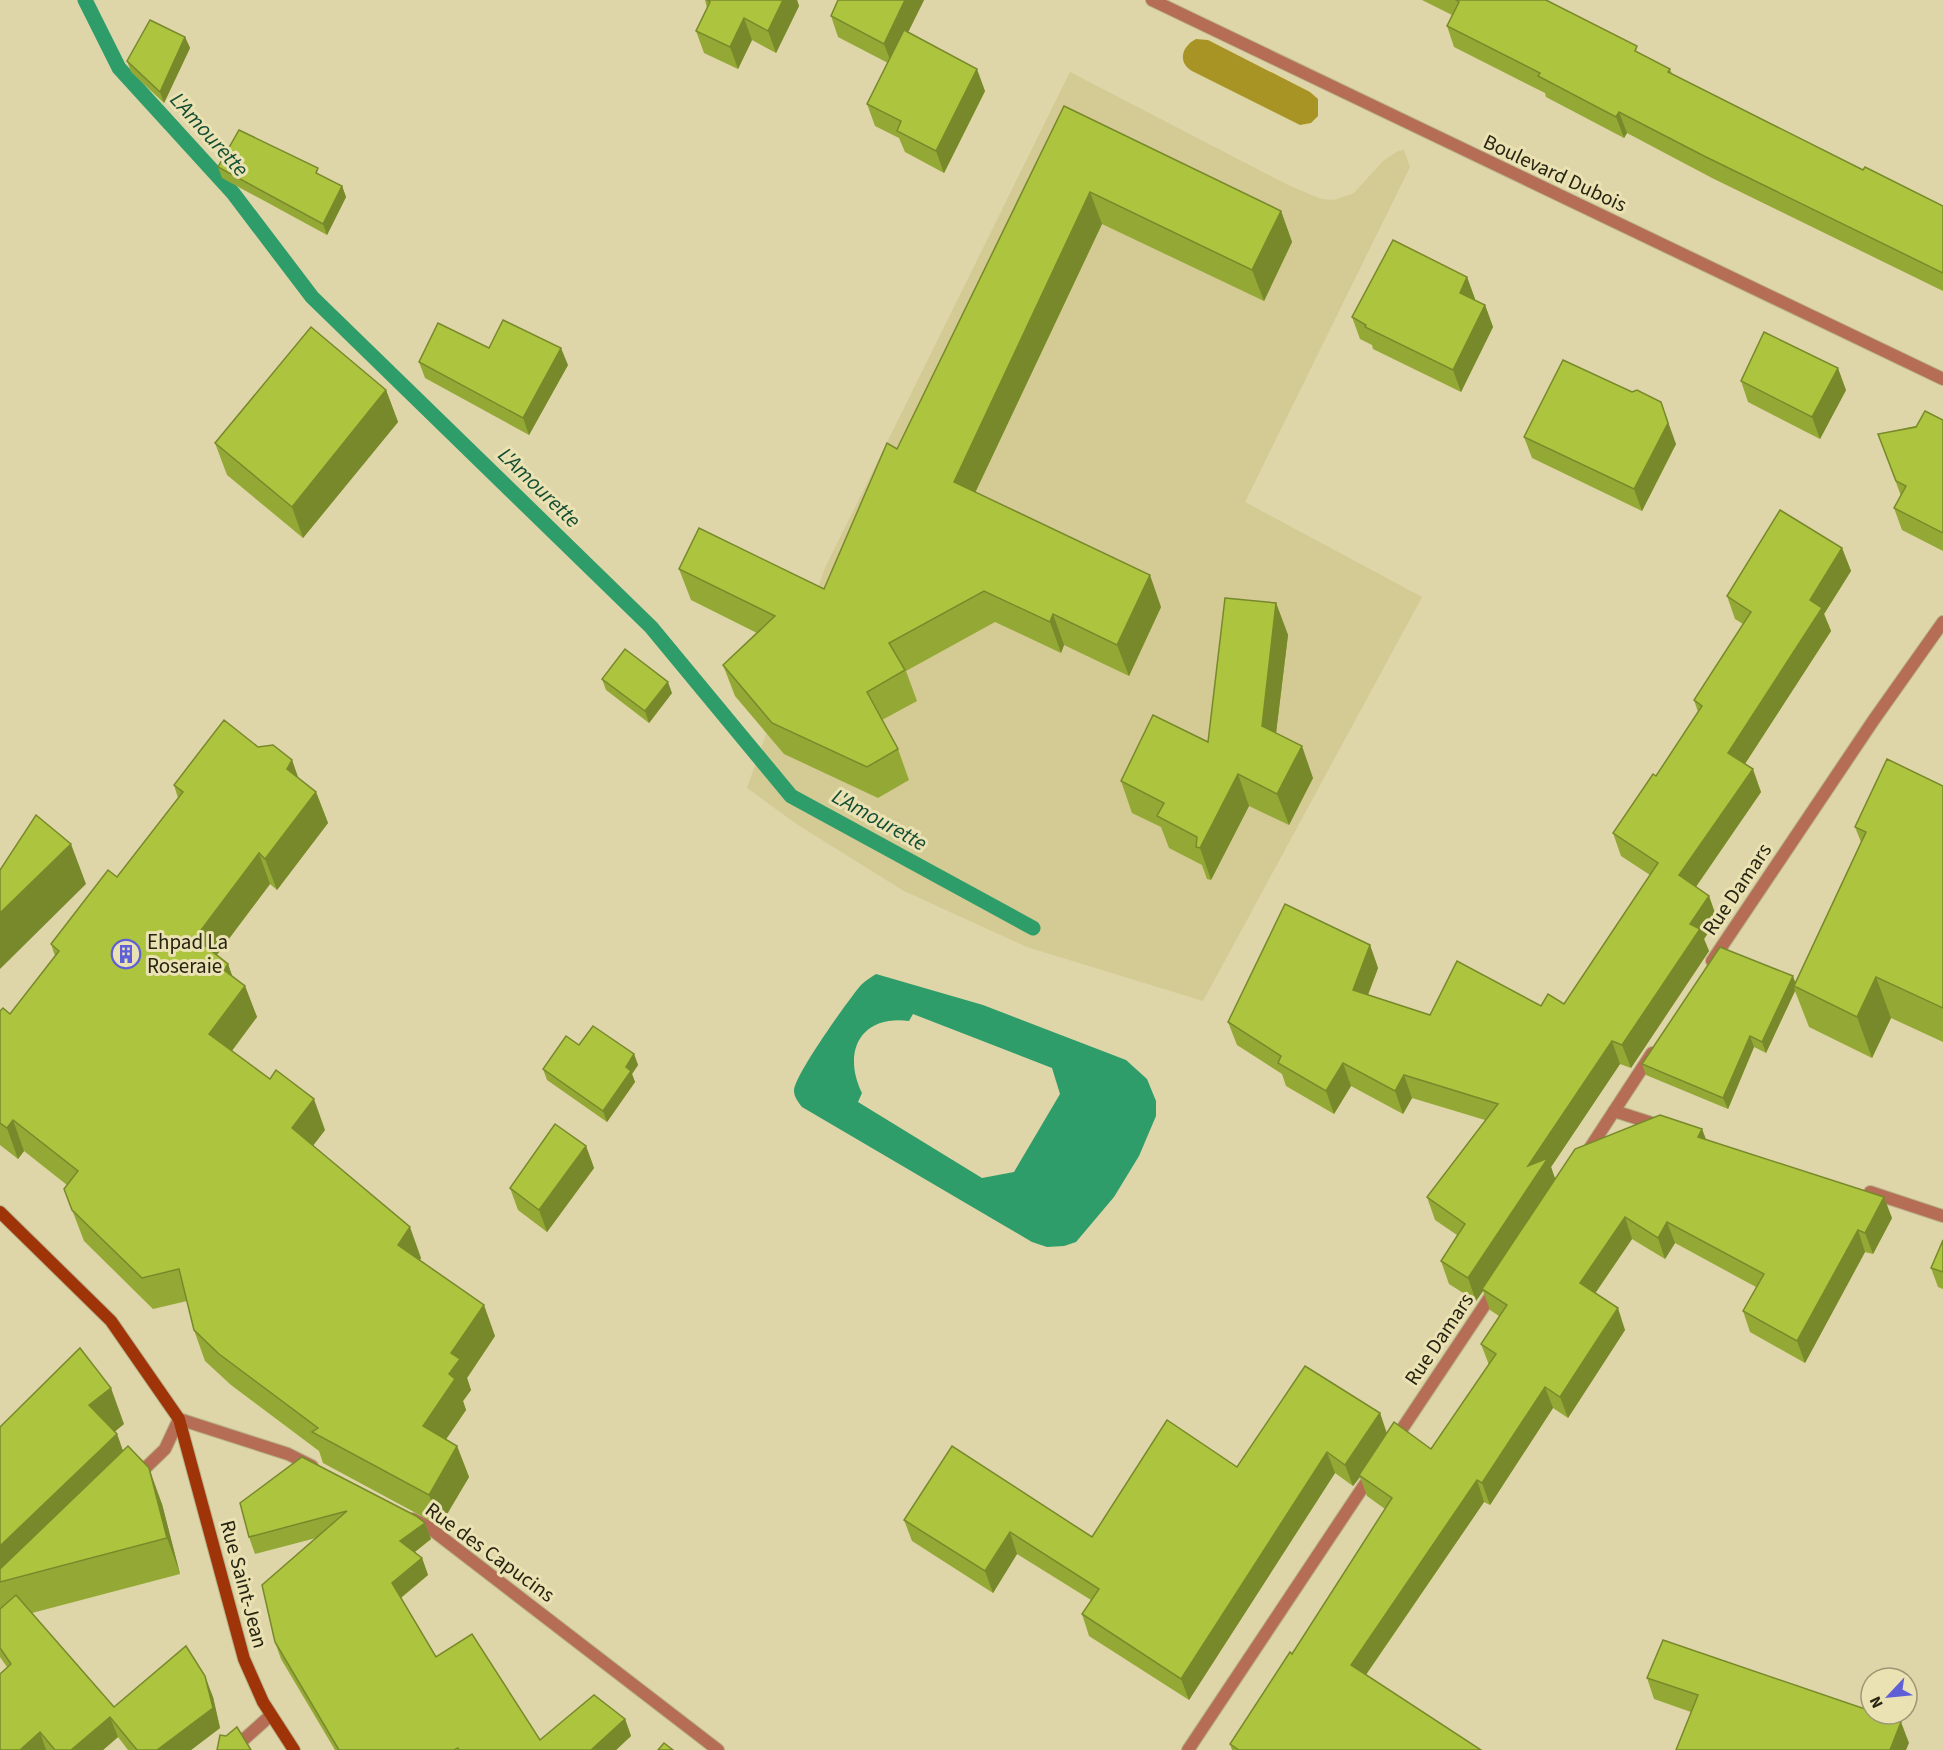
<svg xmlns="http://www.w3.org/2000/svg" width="1943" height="1750" viewBox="0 0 1943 1750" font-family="'Source Sans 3',sans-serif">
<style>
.built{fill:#d3ca94}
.forest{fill:#a79424}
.water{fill:#2e9d6a;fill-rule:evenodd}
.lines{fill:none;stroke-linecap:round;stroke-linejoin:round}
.stream{stroke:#2e9d6a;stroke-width:15}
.service-casing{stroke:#b9b28a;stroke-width:14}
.minor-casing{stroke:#b9b28a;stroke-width:14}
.tertiary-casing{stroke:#b9b28a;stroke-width:14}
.secondary-casing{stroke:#b9b28a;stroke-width:14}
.service{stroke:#b56d56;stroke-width:12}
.minor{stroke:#b56d56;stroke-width:12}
.tertiary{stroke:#b56d56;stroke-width:12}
.secondary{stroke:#9e3408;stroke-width:12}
.wall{fill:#94a935}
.shaded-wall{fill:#78892b}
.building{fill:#acc43e;stroke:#78892b;stroke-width:1.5}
.labels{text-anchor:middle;stroke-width:6;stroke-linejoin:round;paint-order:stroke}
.street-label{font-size:21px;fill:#272412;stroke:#ebe2b4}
.poi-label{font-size:21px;fill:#272412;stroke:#ebe2b4;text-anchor:start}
.water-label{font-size:22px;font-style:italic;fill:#134d32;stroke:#ebe2b4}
</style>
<rect width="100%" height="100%" fill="#ded5a8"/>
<!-- built -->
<polygon class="built" points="1070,72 1288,185 1321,199 1334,200 1354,193 1383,161 1398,151 1404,150 1410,167 1245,502 1422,597 1203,1001 1027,947 904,891 798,825 747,788 825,568"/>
<!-- forest -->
<path class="forest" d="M1196,39L1208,40L1310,92L1318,99V116L1311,123L1300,125L1192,71C1177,62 1182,46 1196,39Z"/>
<!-- water -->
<path class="water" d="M876,974L983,1005L1126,1060L1147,1079L1156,1101V1116L1139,1156L1114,1197L1076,1242L1064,1246L1047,1247L1032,1242L802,1107C799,1103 794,1097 794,1091C793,1077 849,999 861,985C865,981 871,977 876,974ZM913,1014L1052,1068L1060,1094L1014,1172L982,1178L858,1102L862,1093C842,1052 860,1015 909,1021Z"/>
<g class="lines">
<!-- stream -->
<polyline class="stream" points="85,0 119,68 233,193 312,297 651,627 791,796 1033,928"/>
<!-- service casing -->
<g class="service-casing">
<g id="service">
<polyline points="136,1477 165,1449 179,1419"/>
<polyline points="232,1750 271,1715"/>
</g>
</g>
<!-- minor casing -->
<g class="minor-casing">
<g id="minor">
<polyline points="1712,961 1873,721 1943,622"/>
<polyline points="1614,1111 1661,1126"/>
<polyline points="1586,1154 1652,1053"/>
<polyline points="1870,1192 1943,1216"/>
<polyline points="1394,1441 1496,1288"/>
<polyline points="1188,1750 1371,1475"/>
</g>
</g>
<!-- tertiary casing -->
<g class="tertiary-casing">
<g id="tertiary">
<polyline points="1152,0 1943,379"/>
<polyline points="179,1419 288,1454 312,1466"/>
<polyline points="413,1519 427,1526 718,1750"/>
</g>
</g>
<!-- secondary casing -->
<g class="secondary-casing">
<polyline id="secondary" points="0,1212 111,1321 179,1419 244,1659 263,1702 294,1750"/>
</g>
<!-- service -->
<use href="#service" class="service"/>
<!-- minor -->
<use href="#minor" class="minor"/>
<!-- tertiary -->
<use href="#tertiary" class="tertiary"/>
<!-- secondary -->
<use href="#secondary" class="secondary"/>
</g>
<!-- wall -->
<g class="wall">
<polygon points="705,0 797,0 799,6 776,53 752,40 738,69 704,53 696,31 707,8"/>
<polygon points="924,0 908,32 985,91 944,173 905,152 899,138 875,126 867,104 888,63 838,37 831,16"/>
<polygon points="1422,0 1546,0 1640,53 1670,69 1672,74 1863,170 1943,206 1943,291 1712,178 1627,133 1624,138 1546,97 1545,93 1454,47 1447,26 1452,15"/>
<polygon points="185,37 190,48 164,103 131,72 127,61"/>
<polygon points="1064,106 1281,211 1292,242 1264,301 1102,224 975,493 1161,607 1129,676 1064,645 1061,653 995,622 906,671 917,701 882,720 898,749 909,780 878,798 784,754 735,696 723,665 757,633 691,600 679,569 824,589 897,449"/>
<polygon points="218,167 342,186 346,197 327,235 222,178"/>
<polygon points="1467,277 1475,299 1475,300 1485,305 1493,327 1461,392 1373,349 1372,345 1360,339 1352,317"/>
<polygon points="489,348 568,365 529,435 425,378 419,362"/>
<polygon points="1741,381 1846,390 1820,439 1748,402"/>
<polygon points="386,390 398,422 303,538 227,475 215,443"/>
<polygon points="1943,420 1943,551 1902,530 1894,508 1901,496 1878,434"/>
<polygon points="1524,437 1676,444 1642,511 1532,458"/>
<polygon points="1842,548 1851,571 1824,614 1831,631 1745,764 1761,792 1696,887 1709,896 1717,919 1704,939 1709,951 1631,1068 1620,1064 1551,1167 1555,1179 1702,1129 1706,1140 1892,1218 1873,1254 1865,1252 1805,1363 1750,1332 1743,1311 1756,1287 1675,1243 1665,1259 1632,1239 1595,1293 1625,1330 1568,1418 1553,1408 1490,1505 1484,1502 1366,1675 1481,1750 1232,1750 1230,1744 1292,1654 1385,1509 1367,1496 1360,1477 1353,1486 1335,1473 1189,1700 1089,1636 1082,1614 1091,1600 1017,1554 993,1593 912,1541 904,1520 1092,1537 1237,1467 1380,1413 1387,1433 1431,1449 1489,1365 1481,1344 1499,1316 1490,1310 1483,1291 1476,1301 1449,1284 1441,1261 1457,1235 1435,1220 1427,1197 1485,1120 1412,1098 1403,1114 1351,1086 1334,1114 1286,1086 1282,1074 1237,1045 1228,1022 1370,945 1378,968 1368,995 1430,1015 1564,1004 1650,875 1621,856 1613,833 1656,776 1698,712 1694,700 1743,624 1735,619 1727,596"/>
<polygon points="1276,603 1288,635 1276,733 1313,778 1289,825 1249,806 1211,880 1207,879 1202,865 1169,848 1161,827 1132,813 1121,781 1208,742"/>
<polygon points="602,679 672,693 649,723 606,690"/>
<polygon points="258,747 292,760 298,778 316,792 328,823 277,890 270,884 217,955 228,964 232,976 245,986 257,1017 232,1051 325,1130 313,1145 421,1258 420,1260 495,1336 467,1378 471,1390 463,1401 466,1410 446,1439 457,1446 469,1477 440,1526 323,1463 319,1451 231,1385 205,1361 194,1330 187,1301 153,1309 84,1241 64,1189 67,1185 24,1151 18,1159 0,1145 0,1011 10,1014 55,956 51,944 117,877 178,798 174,785"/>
<polygon points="1943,786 1943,1042 1891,1018 1872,1058 1809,1027 1795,991 1766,1053 1754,1047 1728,1109 1646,1075 1642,1064 1795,983 1861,842 1855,827"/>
<polygon points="634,1054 638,1065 632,1074 635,1082 607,1122 547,1080 543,1069"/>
<polygon points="586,1146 594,1168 547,1232 518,1210 510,1188"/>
<polygon points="1943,1240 1943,1289 1938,1287 1931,1268"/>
<polygon points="124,1424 114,1432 117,1434 123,1451 162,1504 180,1574 32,1613 114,1707 213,1697 220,1728 191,1750 128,1750 118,1737 103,1750 0,1750 7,1667 0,1657 0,1427"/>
<polygon points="302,1457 425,1523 431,1539 415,1552 422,1558 428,1575 401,1598 436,1657 540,1740 625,1719 631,1736 616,1750 335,1750 281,1659 275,1642 316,1538 255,1554 249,1537"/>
<polygon points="1647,1678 1909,1743 1691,1712 1654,1699"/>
</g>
<!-- shaded-wall -->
<g class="shaded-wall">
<polygon points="783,0 797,0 799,6 776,53 768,31"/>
<polygon points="905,0 924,0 892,65 884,44"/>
<polygon points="744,18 752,40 738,69 730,47"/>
<polygon points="185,37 190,48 164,103 160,92"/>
<polygon points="977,69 985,91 944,173 936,151"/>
<polygon points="1619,112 1627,133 1624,138 1616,117"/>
<polygon points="342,186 346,197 327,235 323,224"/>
<polygon points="1090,192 1102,224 965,514 954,482"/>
<polygon points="1281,211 1292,242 1264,301 1252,270"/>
<polygon points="1467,277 1475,299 1468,315 1460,293"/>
<polygon points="1485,305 1493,327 1461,392 1453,370"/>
<polygon points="561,348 568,365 529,435 523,418"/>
<polygon points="1838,368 1846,390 1820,439 1812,417"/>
<polygon points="386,390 398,422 303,538 292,507"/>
<polygon points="1661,402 1676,444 1642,511 1634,489"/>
<polygon points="1842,548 1851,571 1824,614 1831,631 1737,776 1728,753 1810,600"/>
<polygon points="1150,575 1161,607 1129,676 1117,645"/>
<polygon points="1276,603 1288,635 1273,758 1262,726"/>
<polygon points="1053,614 1064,645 1061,653 1050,622"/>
<polygon points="668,682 672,693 649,723 645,711"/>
<polygon points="1302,746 1313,778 1289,825 1277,794"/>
<polygon points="292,760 303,791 287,769"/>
<polygon points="1753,769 1761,792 1688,898 1679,875"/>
<polygon points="1238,774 1249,806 1211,880 1200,848"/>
<polygon points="316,792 328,823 277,890 265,859"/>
<polygon points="71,844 86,884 0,969 0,913"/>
<polygon points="259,853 270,884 206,969 195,938"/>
<polygon points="1709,896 1717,919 1704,939 1709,951 1631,1068 1622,1045 1690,924"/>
<polygon points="1370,945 1378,968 1361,1013 1353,990"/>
<polygon points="228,964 239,995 245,986 257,1017 221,1065 209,1034 224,970"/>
<polygon points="1793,976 1797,987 1794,986 1795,991 1766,1053 1762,1042"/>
<polygon points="1876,977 1891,1018 1872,1058 1857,1017"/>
<polygon points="1750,1036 1754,1047 1728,1109 1723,1098"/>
<polygon points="1612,1041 1620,1064 1551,1167 1556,1181 1482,1289 1483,1291 1476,1301 1468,1278 1528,1166"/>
<polygon points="634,1054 638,1065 632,1074 635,1082 607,1122 603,1111 626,1067"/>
<polygon points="1343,1063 1351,1086 1334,1114 1326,1091"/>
<polygon points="1404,1075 1412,1098 1403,1114 1395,1091"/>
<polygon points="314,1099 325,1130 303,1159 292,1128"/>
<polygon points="13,1120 24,1151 18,1159 7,1128"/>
<polygon points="1702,1129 1710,1150 1698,1137"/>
<polygon points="586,1146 594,1168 547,1232 539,1210"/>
<polygon points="1884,1197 1892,1218 1873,1254 1865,1233"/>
<polygon points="1625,1217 1632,1239 1588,1304 1580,1283"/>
<polygon points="1667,1222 1675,1243 1665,1259 1658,1238"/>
<polygon points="410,1227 421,1258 409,1276 398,1245"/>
<polygon points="1858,1230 1865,1252 1805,1363 1797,1341"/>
<polygon points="484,1305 495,1336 467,1378 471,1390 463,1401 466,1410 434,1457 423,1426 449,1374 451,1353"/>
<polygon points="1618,1308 1625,1330 1568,1418 1560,1397"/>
<polygon points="1545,1387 1553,1408 1490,1505 1482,1483"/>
<polygon points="111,1388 124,1424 102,1442 89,1405"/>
<polygon points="1380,1413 1387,1435 1359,1475 1360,1477 1353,1486 1345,1465"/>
<polygon points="117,1434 130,1471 0,1582 0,1546"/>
<polygon points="457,1446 469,1477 440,1526 429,1495"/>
<polygon points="1327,1452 1335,1473 1189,1700 1181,1679"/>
<polygon points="149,1468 162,1504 180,1574 167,1538"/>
<polygon points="1477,1480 1484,1502 1358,1686 1351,1665"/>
<polygon points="425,1523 431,1539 407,1558 400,1541"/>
<polygon points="1010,1532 1017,1554 993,1593 985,1571"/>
<polygon points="422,1558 428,1575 398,1600 392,1583"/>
<polygon points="205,1676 213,1697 220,1728 191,1750 157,1750"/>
<polygon points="110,1717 118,1737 103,1750 71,1750"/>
<polygon points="625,1719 631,1736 616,1750 591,1750"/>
<polygon points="1901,1722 1909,1743 1906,1750 1890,1750"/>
<polygon points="40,1732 46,1750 20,1750"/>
</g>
<!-- building -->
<g class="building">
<polygon points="707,0 783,0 768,31 744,18 730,47 696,31 710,2"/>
<polygon points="838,0 905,0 884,44 831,16"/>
<polygon points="1456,0 1546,0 1637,46 1635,51 1670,69 1668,72 1863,170 1865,167 1943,206 1943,273 1704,156 1619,112 1616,117 1538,76 1540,73 1447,26 1459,2"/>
<polygon points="150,20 185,37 160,92 127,61"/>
<polygon points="904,30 977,69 936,151 897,131 901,121 867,104"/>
<polygon points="1064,106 1281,211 1252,270 1090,192 954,482 1150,575 1117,645 1053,614 1050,622 984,591 889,643 905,670 867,692 898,749 867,767 772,723 723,665 775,616 679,569 699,528 824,589 887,443 897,449"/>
<polygon points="239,130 318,168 316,173 342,186 323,224 218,167"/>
<polygon points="1393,240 1467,277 1460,293 1485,305 1453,370 1365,327 1366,325 1352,317"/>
<polygon points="503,320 561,348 523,418 419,362 438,323 489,348"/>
<polygon points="311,327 386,390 292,507 215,443"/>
<polygon points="1764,332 1838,368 1812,417 1741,381"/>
<polygon points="1563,360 1632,392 1637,390 1661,402 1668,423 1634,489 1524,437"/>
<polygon points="1925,411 1943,420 1943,533 1894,508 1906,486 1896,481 1878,434 1916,427"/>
<polygon points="1780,510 1842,548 1810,600 1822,608 1728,753 1753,769 1679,875 1709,896 1690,924 1700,929 1622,1045 1612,1041 1528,1166 1548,1158 1468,1278 1441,1261 1465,1224 1427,1197 1498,1104 1404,1075 1395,1091 1343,1063 1326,1091 1278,1063 1281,1056 1228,1022 1285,904 1370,945 1353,990 1430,1015 1457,961 1541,1006 1548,994 1564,1004 1658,863 1613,833 1653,774 1656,776 1702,706 1694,700 1751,612 1727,596"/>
<polygon points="1225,598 1276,603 1262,726 1302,746 1277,794 1238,774 1200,848 1196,847 1197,837 1157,816 1164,803 1121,781 1153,715 1208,742"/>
<polygon points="625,649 668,682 645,711 602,679"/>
<polygon points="224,720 258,747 273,745 292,760 287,769 316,792 265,859 259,853 195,938 228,964 224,970 245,986 209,1034 270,1079 276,1070 314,1099 292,1128 410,1227 398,1245 484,1305 451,1353 460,1359 449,1374 455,1379 423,1426 457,1446 429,1495 312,1432 318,1428 219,1354 194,1330 179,1269 142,1278 72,1210 64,1189 78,1171 13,1120 7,1128 0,1123 0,1011 3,1008 10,1014 59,951 51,944 108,870 117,877 183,792 174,785"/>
<polygon points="1887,759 1943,786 1943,1008 1876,977 1857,1017 1794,986 1866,832 1855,827"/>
<polygon points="36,815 71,844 0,913 0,870"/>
<polygon points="1720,947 1793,976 1762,1042 1750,1036 1723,1098 1642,1064"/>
<polygon points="593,1026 634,1054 626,1067 631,1071 603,1111 543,1069 566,1036 579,1045"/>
<polygon points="1660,1115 1702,1129 1698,1137 1884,1197 1865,1233 1858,1230 1797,1341 1743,1311 1764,1274 1667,1222 1658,1238 1625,1217 1580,1283 1618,1308 1560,1397 1545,1387 1482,1483 1477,1480 1351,1665 1481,1750 1239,1750 1230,1744 1290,1652 1292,1654 1392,1498 1359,1475 1394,1422 1431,1449 1496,1354 1481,1344 1507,1305 1482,1289 1575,1149"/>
<polygon points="555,1124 586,1146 539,1210 510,1188"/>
<polygon points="1943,1240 1943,1272 1931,1268"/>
<polygon points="80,1348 111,1388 89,1405 117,1434 0,1546 0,1427"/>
<polygon points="1305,1366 1380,1413 1345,1465 1327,1452 1181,1679 1082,1614 1099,1589 1010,1532 985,1571 904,1520 952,1446 1092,1537 1167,1420 1237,1467"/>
<polygon points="128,1446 149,1468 167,1538 0,1582 0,1569"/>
<polygon points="302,1457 416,1516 425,1523 400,1541 422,1558 392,1583 436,1657 472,1634 540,1740 594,1695 625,1719 591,1750 459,1750 458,1748 454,1750 339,1750 275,1642 262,1585 347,1511 249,1537 240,1503"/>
<polygon points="16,1595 114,1707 186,1646 205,1676 213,1708 157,1750 137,1750 110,1717 71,1750 55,1750 40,1732 20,1750 0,1750 0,1674 11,1664 0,1648 0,1609"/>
<polygon points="1663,1640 1871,1711 1871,1714 1879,1714 1901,1722 1890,1750 1676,1750 1698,1695 1647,1678"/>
<polygon points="237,1727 251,1750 217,1750 220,1735 226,1736"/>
<polygon points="664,1743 673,1750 658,1750"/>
</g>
<!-- icons -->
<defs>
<g id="building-ring" transform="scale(1.5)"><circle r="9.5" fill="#ebe2b4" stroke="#5f5fd7" stroke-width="1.5"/><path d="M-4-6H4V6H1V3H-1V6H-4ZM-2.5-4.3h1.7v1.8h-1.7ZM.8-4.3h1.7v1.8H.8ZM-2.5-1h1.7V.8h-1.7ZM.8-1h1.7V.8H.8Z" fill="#5f5fd7"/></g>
</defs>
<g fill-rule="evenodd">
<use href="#building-ring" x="126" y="954"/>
</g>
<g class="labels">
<!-- street labels -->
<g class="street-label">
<text transform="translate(1555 173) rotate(25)" y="7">Boulevard Dubois</text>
<text transform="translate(1737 889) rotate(-56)" y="7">Rue Damars</text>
<text transform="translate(1439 1339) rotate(-56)" y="7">Rue Damars</text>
<text transform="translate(490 1552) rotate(36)" y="7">Rue des Capucins</text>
<text transform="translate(244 1584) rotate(75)" y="7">Rue Saint-Jean</text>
</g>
<!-- poi labels -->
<g class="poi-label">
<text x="147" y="949">Ehpad La<tspan x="147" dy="24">Roseraie</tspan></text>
</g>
<!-- water labels -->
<g class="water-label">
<text transform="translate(210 134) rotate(48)" y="8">L'Amourette</text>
<text transform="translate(540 487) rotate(44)" y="8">L'Amourette</text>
<text transform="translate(880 819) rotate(29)" y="8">L'Amourette</text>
</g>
</g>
<!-- north arrow -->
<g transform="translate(1889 1696) rotate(244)"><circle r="28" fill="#ebe2b4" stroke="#9d9673" stroke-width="1.5"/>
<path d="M0-4.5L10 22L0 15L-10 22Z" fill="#5f5fd7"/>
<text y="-9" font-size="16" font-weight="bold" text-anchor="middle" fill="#272412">N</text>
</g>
</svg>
